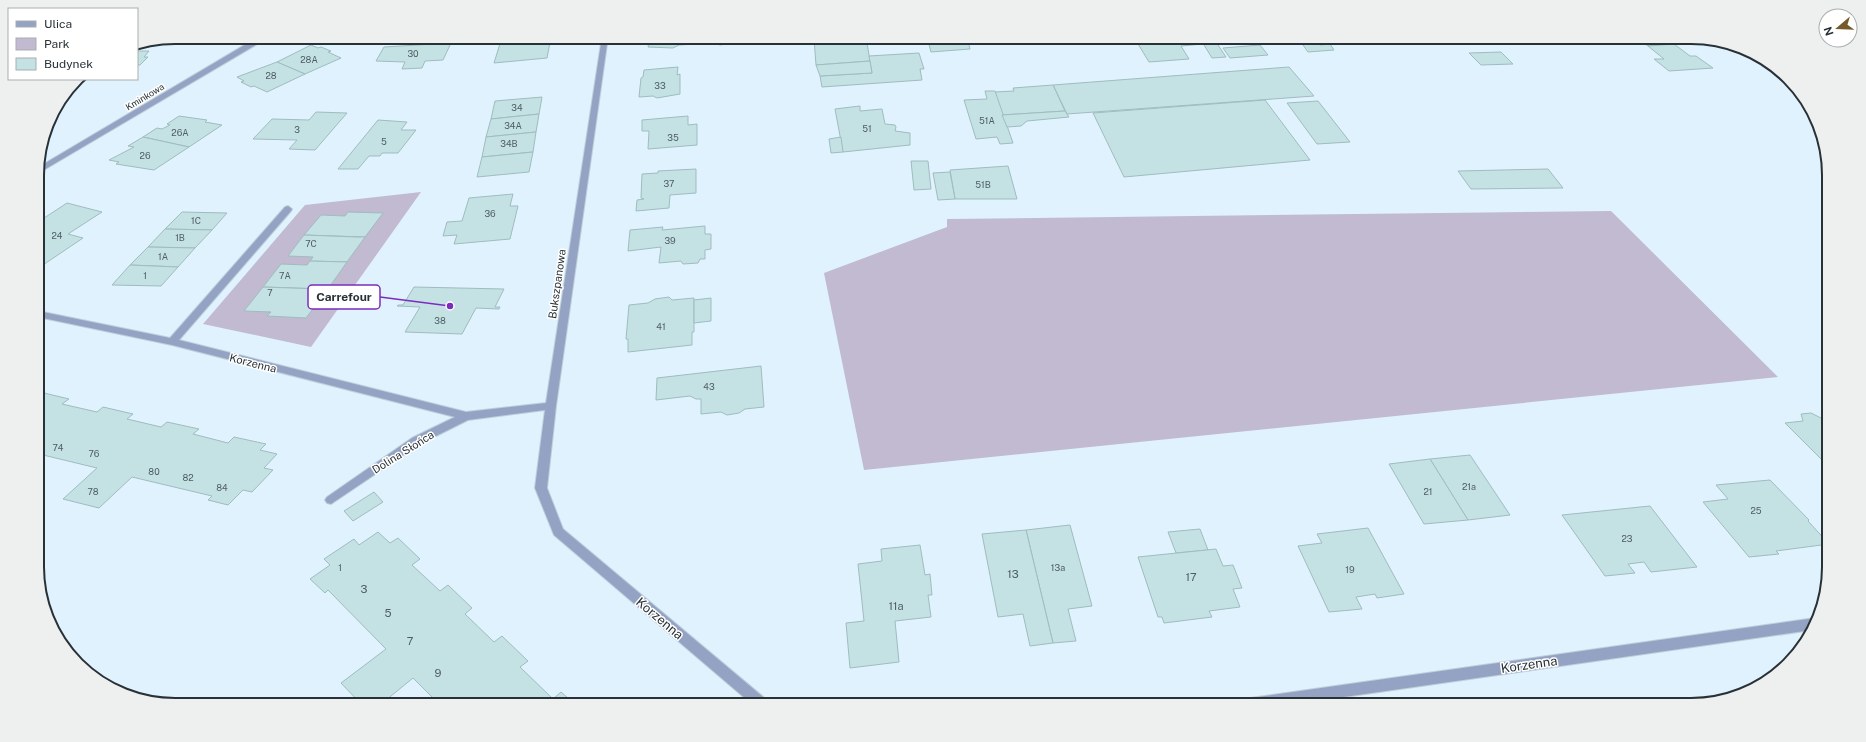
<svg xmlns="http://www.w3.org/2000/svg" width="1866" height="742" viewBox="0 0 1866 742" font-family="'Public Sans',sans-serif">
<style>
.green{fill:#c1bad1}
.building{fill:#c4e1e4;stroke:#9fbcbf}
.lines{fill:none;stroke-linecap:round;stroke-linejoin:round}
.minor-casing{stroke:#bfcfda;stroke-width:2}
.minor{fill:#94a3c4;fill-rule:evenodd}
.labels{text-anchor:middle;stroke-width:3;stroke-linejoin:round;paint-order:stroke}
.number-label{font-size:9px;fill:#4f5d62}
.far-street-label{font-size:9px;fill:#283136;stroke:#fff}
.street-label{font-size:11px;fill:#283136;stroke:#fff}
.near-number-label{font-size:11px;fill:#4f5d62}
.near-street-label{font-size:13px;fill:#283136;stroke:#fff}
.rim{fill:none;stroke:#283136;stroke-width:2}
.leader{fill:none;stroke:#7b2cbf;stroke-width:1.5}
.callout-dot{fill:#7b2cbf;stroke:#fff;stroke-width:1.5}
.callout{fill:#fff;stroke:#7b2cbf;stroke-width:1.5}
.callout-label{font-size:12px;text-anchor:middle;font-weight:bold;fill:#283136}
</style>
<rect width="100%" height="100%" fill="#e0f2fe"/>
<!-- green -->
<g class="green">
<polygon points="421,192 311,347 203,324 305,205"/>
<polygon points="1611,211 1778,377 864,470 824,273 947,227 947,219"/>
</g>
<!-- building -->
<g class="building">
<polygon points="502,37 551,37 547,58 494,63"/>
<polygon points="650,37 698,37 697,44 679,45 673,48 648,47"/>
<polygon points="698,37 745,37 745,41 720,45 715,43 697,44"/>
<polygon points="866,37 870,61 816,65 814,38"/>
<polygon points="927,37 967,37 970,49 931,52"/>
<polygon points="1145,37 1198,37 1203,44 1181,46 1189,59 1149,62 1135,39 1146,38"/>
<polygon points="1314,37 1324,37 1330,44 1320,45"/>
<polygon points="1314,37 1320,45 1330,44 1334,50 1308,52 1298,38"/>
<polygon points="1664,37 1674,44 1648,46 1638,39"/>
<polygon points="1214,39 1226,57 1212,58 1201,40"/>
<polygon points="451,43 443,60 425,61 422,68 402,69 405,62 376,61 384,47"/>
<polygon points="1674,44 1690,56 1696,56 1713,68 1669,71 1654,59 1664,59 1648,46"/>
<polygon points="311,45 318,48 321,47 331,51 328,52 341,58 305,74 277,62"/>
<polygon points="1260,45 1268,55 1230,58 1223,48"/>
<polygon points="1742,49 1775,65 1778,69 1772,69 1758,63 1751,58 1752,56"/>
<polygon points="137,51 149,51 144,57 148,57 140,65 137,65"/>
<polygon points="1501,52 1513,64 1481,65 1469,53"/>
<polygon points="919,53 924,69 920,69 922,80 822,87 820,76 872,73 869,56"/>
<polygon points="870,61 872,73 820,76 816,65"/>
<polygon points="277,62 305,74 267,92 254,86 251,87 241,82 244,81 237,77"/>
<polygon points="678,67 677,75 680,74 680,94 657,98 653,96 639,97 641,78 643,77 644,70"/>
<polygon points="1289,67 1314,96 1067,114 1053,85"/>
<polygon points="1053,85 1065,111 1002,115 994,92 1014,91 1013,88"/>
<polygon points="985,91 995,91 1013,143 1000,144 997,137 976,139 964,100 987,99"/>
<polygon points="542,97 539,114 491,119 495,101"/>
<polygon points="1265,100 1310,160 1124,177 1093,113"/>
<polygon points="1318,101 1350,142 1317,144 1287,103"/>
<polygon points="860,106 860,111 882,109 885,124 895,125 896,127 895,131 910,133 910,145 843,152 835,109"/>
<polygon points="1065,111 1069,117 1027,121 1021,126 1007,127 1002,115"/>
<polygon points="316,112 347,113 315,150 289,149 297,140 253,139 272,119 309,120"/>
<polygon points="539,114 536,132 486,137 491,119"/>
<polygon points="179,116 207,120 205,122 222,125 189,147 143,137 157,128 162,129 170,125 167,124"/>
<polygon points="688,116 688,125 697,124 697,145 648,149 649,131 642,131 642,120"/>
<polygon points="378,120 407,122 401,130 416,130 398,153 382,153 380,156 369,156 358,169 338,169"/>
<polygon points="536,132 533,152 482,157 486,137"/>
<polygon points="143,137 189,147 154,170 116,164 119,162 109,160 134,147 128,146"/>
<polygon points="841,137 843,152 831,153 829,139"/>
<polygon points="533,152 529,172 477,177 482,157"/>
<polygon points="911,161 928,161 931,189 914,190"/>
<polygon points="1008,166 1017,199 955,199 950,170"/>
<polygon points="696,169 696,193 670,195 669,208 636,211 637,200 644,199 641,198 642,174 658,173 658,171"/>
<polygon points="1548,169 1563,188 1471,189 1458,171"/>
<polygon points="950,172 955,199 938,200 933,173"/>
<polygon points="513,194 510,206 518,206 510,239 454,244 457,235 443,236 447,222 462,221 469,198"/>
<polygon points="67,203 102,212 68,234 83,238 40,267 38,266 38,222"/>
<polygon points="182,212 227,213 212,230 165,229"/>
<polygon points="348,212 383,213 365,237 304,235 321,215 345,216"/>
<polygon points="705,226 705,234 711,234 711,249 705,250 705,259 700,259 698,263 683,264 681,261 659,263 661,247 628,251 630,230 663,227 662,230"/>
<polygon points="165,229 212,230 195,248 148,247"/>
<polygon points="304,235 357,237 365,237 347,262 310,261 313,257 288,256"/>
<polygon points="148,247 195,248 178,267 130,265"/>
<polygon points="310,261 347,262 328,289 263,287 281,264 307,265"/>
<polygon points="130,265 178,267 161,286 112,285"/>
<polygon points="263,287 319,289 328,289 306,318 267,316 271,312 244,311"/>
<polygon points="414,287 504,289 495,307 500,307 499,309 476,308 462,334 405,332 420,307 397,306 398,305 403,305"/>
<polygon points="669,297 672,300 694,298 694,332 692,332 692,345 628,352 628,339 626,339 629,305 648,303 655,299"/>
<polygon points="711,298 711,321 694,323 694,300"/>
<polygon points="761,366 764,407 745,409 739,413 727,415 721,412 701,414 701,399 696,399 690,396 656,400 657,378"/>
<polygon points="40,392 69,399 62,404 97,412 103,407 133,414 127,419 161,427 167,422 199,429 193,434 228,443 234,437 266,444 260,450 277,454 264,468 273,470 252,492 243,490 228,505 208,500 212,496 132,477 99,508 63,499 97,468 39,454"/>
<polygon points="1811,413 1823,419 1829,418 1829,467 1785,423 1803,421 1801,414"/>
<polygon points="1470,455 1510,515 1468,520 1430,459"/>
<polygon points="1430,459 1468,520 1424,524 1389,464"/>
<polygon points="1770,480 1809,520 1808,521 1829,544 1776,551 1779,554 1749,557 1703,502 1728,499 1716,485"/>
<polygon points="374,492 383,502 353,521 344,511"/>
<polygon points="1650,506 1697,567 1651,572 1644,562 1628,564 1635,573 1605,576 1562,515"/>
<polygon points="1070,525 1092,606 1068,609 1076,641 1053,643 1026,530"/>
<polygon points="1368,528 1404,594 1377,598 1375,594 1356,597 1362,609 1329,612 1298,546 1322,543 1317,534"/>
<polygon points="1200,529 1208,550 1176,553 1168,532"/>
<polygon points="1026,530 1053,643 1030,646 1023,614 998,617 982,534"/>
<polygon points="378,532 390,543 398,538 420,559 412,565 440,591 448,585 472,608 465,614 494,642 502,636 528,661 520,667 553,699 561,692 576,705 440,705 413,678 380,705 362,705 341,683 386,649 328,590 325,593 310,579 330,565 324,559 354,539 359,545"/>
<polygon points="920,545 925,575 930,574 932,595 928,595 931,617 895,621 899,662 850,668 846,623 864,621 858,564 882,561 881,549"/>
<polygon points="1216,549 1223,566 1233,565 1242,588 1233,589 1240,607 1209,611 1212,617 1164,623 1162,617 1158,617 1138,557"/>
</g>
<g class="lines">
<!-- minor casing -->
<g class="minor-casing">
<g id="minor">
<polygon points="258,37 265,37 259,43 37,174 37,168"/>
<polygon points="602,37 608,37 556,406 547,488 563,529 768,701 770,705 753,705 554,535 535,488 545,410 468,420 420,444 331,504 327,503 325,500 327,497 412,438 455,417 172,345 38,317 38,311 170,338 285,207 288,206 292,209 291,211 179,340 466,412 546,403"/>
<polygon points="1815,618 1818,619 1812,630 1288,705 1236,705 1238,701 1243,699"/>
</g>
</g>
<!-- minor -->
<use href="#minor" class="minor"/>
</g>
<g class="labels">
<!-- number labels -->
<g class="number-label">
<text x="413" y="57">30</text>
<text x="309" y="63">28A</text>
<text x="271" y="79">28</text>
<text x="660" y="89">33</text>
<text x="517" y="111">34</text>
<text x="987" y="124">51A</text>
<text x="513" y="129">34A</text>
<text x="867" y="132">51</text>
<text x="297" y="133">3</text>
<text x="180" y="136">26A</text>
<text x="673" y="141">35</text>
<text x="384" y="145">5</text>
<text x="509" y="147">34B</text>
<text x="145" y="159">26</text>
<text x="669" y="187">37</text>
<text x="983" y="188">51B</text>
<text x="490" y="217">36</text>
<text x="196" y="224">1C</text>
<text x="57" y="239">24</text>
<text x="180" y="241">1B</text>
<text x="670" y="244">39</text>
<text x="311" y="247">7C</text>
<text x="163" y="260">1A</text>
<text x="145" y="279">1</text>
<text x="285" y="279">7A</text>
<text x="270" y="296">7</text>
<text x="440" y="324">38</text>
<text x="661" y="330">41</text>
<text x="709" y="390">43</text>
<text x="58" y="451">74</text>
<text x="94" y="457">76</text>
<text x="154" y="475">80</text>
<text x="188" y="481">82</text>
<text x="1469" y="490">21a</text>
<text x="222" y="491">84</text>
<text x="93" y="495">78</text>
<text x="1428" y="495">21</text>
<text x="1756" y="514">25</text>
<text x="1627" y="542">23</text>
<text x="340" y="571">1</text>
<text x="1058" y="571">13a</text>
<text x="1350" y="573">19</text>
</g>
<!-- far-street labels -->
<g class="far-street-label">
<text transform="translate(145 97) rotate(-31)" y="3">Kminkowa</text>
</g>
<!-- street labels -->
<g class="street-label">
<text transform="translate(557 284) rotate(-82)" y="4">Bukszpanowa</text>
<text transform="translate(253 363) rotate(14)" y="4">Korzenna</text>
<text transform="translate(403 452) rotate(-32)" y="4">Dolina Słońca</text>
</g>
<!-- near-number labels -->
<g class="near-number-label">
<text x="1013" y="578">13</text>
<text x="1191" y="581">17</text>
<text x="364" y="593">3</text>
<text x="896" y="610">11a</text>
<text x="388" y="617">5</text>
<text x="410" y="645">7</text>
<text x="438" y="677">9</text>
</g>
<!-- near-street labels -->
<g class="near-street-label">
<text transform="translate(660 618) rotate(40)" y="5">Korzenna</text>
<text transform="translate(1529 664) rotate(-8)" y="5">Korzenna</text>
</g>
</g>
<!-- crop -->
<path d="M0 0H1866V742H0ZM175 44H1691A131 131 0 0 1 1822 175V567A131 131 0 0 1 1691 698H175A131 131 0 0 1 44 567V175A131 131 0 0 1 175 44Z" fill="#eeefef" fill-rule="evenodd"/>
<path class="rim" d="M175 44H1691A131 131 0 0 1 1822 175V567A131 131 0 0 1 1691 698H175A131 131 0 0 1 44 567V175A131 131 0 0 1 175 44Z"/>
<!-- callouts -->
<path class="leader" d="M450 306L380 297"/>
<circle class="callout-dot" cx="450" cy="306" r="4"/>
<rect class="callout" x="308" y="285" width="72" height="24" rx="4"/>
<g class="callout-label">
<text x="344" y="301">Carrefour</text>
</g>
<!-- legend -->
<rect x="8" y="8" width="130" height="72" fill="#ffffff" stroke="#a9adaf"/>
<rect x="16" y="21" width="20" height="6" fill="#94a3c4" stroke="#a9adaf"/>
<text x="44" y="28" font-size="12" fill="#283136">Ulica</text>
<rect x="16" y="38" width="20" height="12" fill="#c1bad1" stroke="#a9adaf"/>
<text x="44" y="48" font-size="12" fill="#283136">Park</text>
<rect x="16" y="58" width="20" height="12" fill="#c4e1e4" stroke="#a9adaf"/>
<text x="44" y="68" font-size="12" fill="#283136">Budynek</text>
<!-- north arrow -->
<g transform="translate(1838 28) rotate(251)"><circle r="19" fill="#ffffff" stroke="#a9adaf"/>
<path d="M0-3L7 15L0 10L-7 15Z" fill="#755a2c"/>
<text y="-6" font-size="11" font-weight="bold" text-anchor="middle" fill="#283136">N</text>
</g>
</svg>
